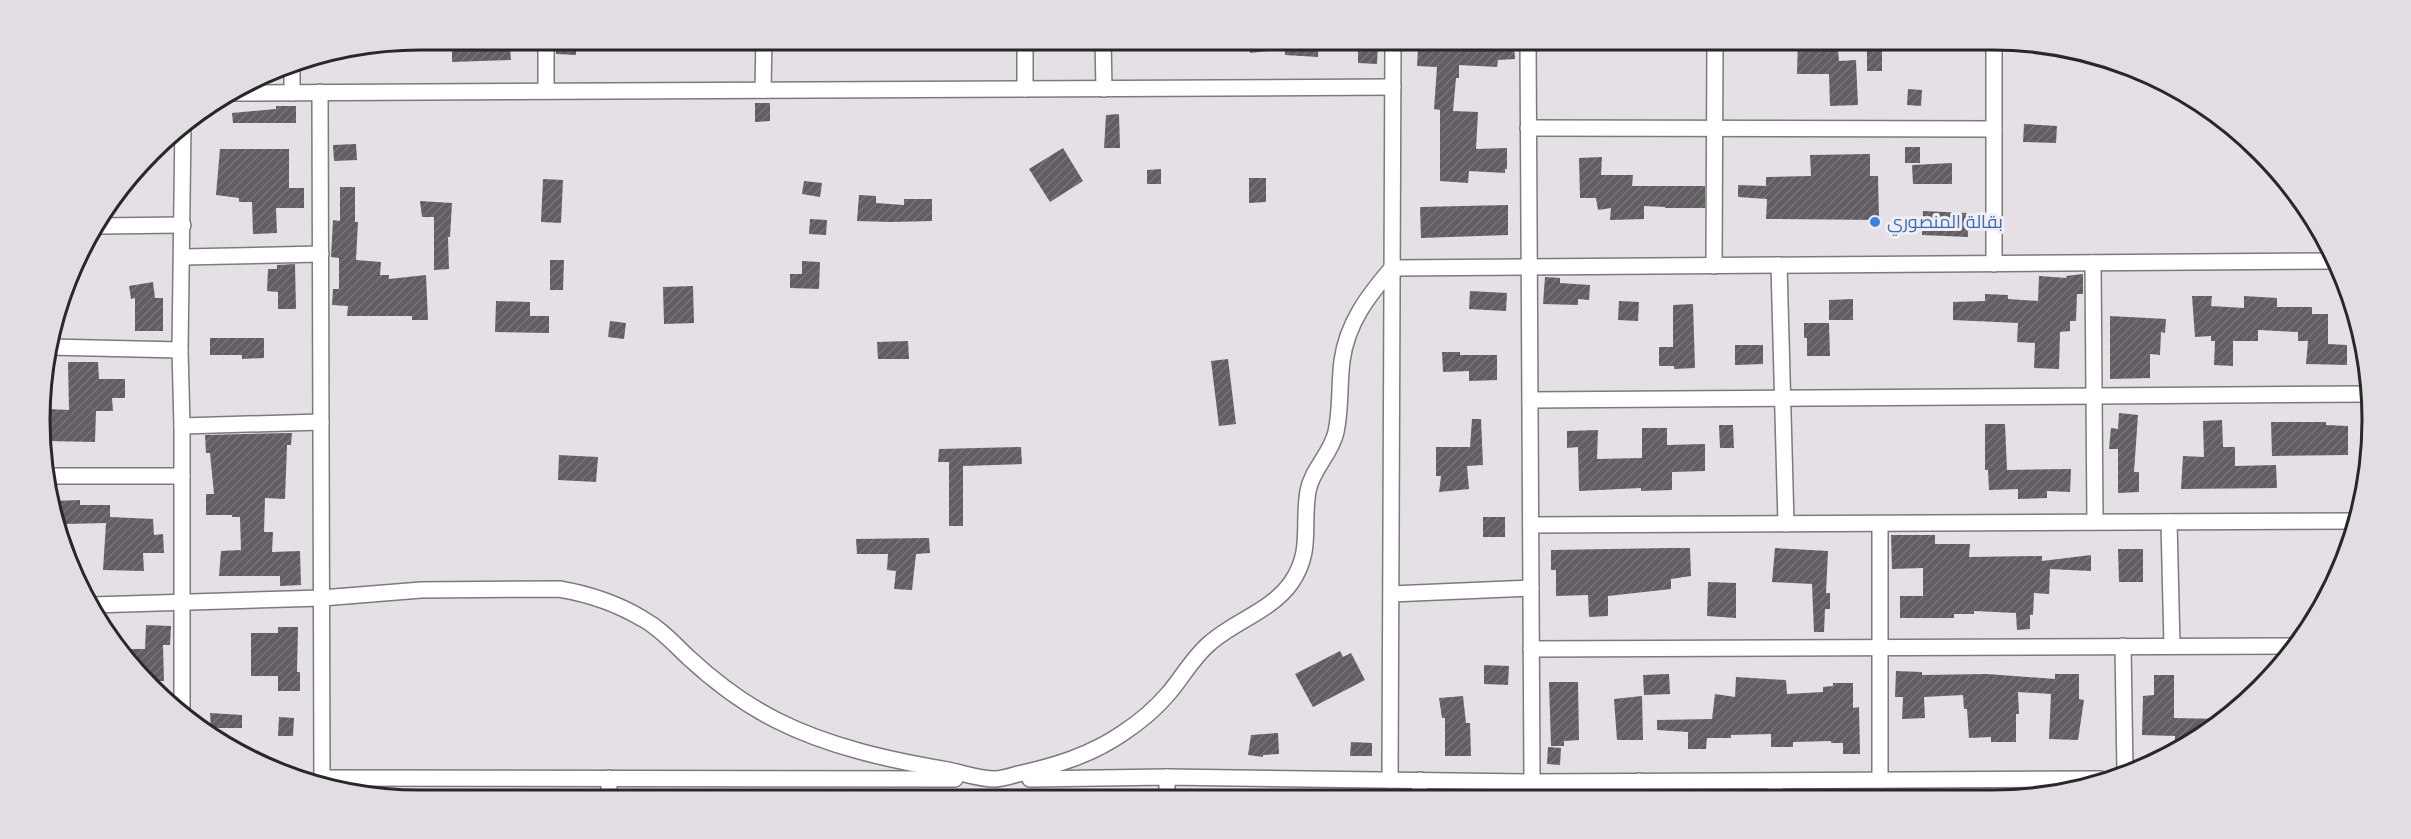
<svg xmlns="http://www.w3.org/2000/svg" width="2411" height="839" viewBox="0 0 2411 839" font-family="Quicksand,Cairo,sans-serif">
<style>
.building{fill:url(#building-hatch)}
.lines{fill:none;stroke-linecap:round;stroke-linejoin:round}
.street-casing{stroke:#7d797e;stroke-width:18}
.street{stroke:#fff;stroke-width:15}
.shop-dot{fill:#3f7fe0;stroke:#f2edf3;stroke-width:2}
.labels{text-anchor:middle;stroke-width:6;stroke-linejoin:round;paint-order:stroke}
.shop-label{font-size:18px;fill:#366cbe;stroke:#f2edf3;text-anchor:start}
.rim{fill:none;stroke:#292729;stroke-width:3}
</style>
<defs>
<pattern id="building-hatch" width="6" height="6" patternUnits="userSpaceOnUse" patternTransform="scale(1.5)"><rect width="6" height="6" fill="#615d62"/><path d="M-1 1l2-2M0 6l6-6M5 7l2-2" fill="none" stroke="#787579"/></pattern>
</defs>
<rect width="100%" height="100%" fill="#e4e0e6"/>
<!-- building -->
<g class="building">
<polygon points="556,39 576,39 576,55 556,54"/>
<polygon points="1249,39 1319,39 1318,57 1285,55 1285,49 1250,53"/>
<polygon points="1798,39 1837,39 1839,61 1856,60 1858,105 1830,106 1829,74 1797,74"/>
<polygon points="1358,43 1378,44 1377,64 1358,63"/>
<polygon points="1514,46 1515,59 1498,60 1497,67 1459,65 1459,78 1456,78 1453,111 1478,112 1476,149 1507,148 1507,169 1505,169 1505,173 1469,171 1468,183 1440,181 1440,110 1434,109 1437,67 1417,66 1418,49 1495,50 1495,47"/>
<polygon points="452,48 510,48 511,60 452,62"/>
<rect x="1867" y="51" width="15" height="20"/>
<polygon points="1908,89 1922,90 1921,106 1907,105"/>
<polygon points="755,103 770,103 770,121 755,122"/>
<polygon points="276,106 296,106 296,123 233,123 232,113 276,109"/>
<polygon points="1119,114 1120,148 1104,148 1106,115"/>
<polygon points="2024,124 2057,126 2056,143 2023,142"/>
<polygon points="356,144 357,160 334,161 333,145"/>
<rect x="1905" y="147" width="15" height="16"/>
<polygon points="1063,148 1083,181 1050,202 1029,169"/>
<polygon points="220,149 289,149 289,188 304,188 304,208 276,208 277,233 253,234 252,202 239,202 239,198 216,195"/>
<polygon points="1870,154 1870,176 1878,176 1879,220 1766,219 1767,199 1738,197 1738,185 1766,186 1766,177 1811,176 1810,155"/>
<polygon points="1602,157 1601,175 1633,175 1632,186 1705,186 1705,208 1665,208 1665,207 1644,206 1644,219 1610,220 1611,208 1598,210 1596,198 1580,198 1579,158"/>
<polygon points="1952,163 1952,184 1913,184 1912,165"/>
<polygon points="1161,169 1161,184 1147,184 1147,170"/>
<polygon points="1249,178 1266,178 1266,202 1249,203"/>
<polygon points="543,179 563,180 561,223 541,222"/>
<polygon points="804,181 822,183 820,197 802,194"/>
<polygon points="340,187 355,187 355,222 358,222 356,260 381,262 380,275 389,275 389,279 426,275 428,320 412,320 412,316 347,316 348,306 332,305 333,289 339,289 339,258 331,257 333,220 340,221"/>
<polygon points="859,195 876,196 876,203 904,205 904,199 932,199 932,221 892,222 857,221"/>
<polygon points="420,201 452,203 450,237 448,237 449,269 434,270 434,217 422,217"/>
<polygon points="1508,205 1508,235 1421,238 1420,207"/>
<polygon points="1923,211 1967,213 1968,237 1922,235"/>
<polygon points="810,219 827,220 826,235 809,234"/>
<polygon points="550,260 564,260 563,290 550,290"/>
<polygon points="802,261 820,262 819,289 790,288 790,274 802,274"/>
<polygon points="295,264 296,309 278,309 278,292 267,291 268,269 277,269 277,265"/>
<polygon points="2083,274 2083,294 2077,294 2076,321 2070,321 2070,331 2060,332 2059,369 2034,368 2035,343 2017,342 2018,323 1953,320 1953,302 1985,301 1985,294 2008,295 2008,299 2038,301 2039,276 2067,278 2066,276"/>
<polygon points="1545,277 1560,278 1560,283 1590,285 1589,300 1578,299 1578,305 1543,304"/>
<polygon points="153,282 155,298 163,298 163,331 135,331 135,298 131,299 129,286"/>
<polygon points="693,286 694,323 664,324 663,287"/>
<polygon points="1470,291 1507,293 1506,311 1469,309"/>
<polygon points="2192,296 2212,296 2211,306 2244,308 2244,296 2277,298 2277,307 2312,307 2312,314 2328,314 2328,344 2347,345 2347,365 2306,364 2308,341 2298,341 2298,332 2258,330 2258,341 2233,341 2233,366 2214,365 2215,341 2211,341 2211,336 2195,337"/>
<polygon points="1853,299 1853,320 1829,320 1829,300"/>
<polygon points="496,301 530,302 530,316 549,316 549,333 495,332"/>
<polygon points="1619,301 1639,302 1638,321 1618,320"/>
<polygon points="1693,304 1695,368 1674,369 1674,366 1659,366 1659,347 1673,347 1673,305"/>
<polygon points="2110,316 2166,319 2165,333 2161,332 2160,355 2150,354 2150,378 2110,379"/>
<polygon points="610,321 626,323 624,339 608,337"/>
<polygon points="1804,323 1829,323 1830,356 1807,356 1807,338 1804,338"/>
<polygon points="210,338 264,338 264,358 242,359 242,355 210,355"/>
<polygon points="908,341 909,359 878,359 877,342"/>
<polygon points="1735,345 1763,345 1763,364 1735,365"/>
<polygon points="1442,352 1460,352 1460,355 1497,355 1497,380 1469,381 1469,371 1443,372"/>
<polygon points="1228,359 1236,424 1219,426 1211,361"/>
<polygon points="68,362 98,362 99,379 125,379 125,398 112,398 113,411 96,411 95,442 47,441 48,409 69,410"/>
<polygon points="2119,413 2138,415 2134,472 2139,472 2139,492 2118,493 2118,449 2109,449 2111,428 2118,429"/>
<polygon points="1472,419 1481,419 1483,465 1467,466 1469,489 1439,492 1441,476 1436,476 1436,447 1470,447"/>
<polygon points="2222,420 2223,447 2235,447 2235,466 2276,465 2277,488 2181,489 2183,456 2204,457 2203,421"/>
<polygon points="2271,422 2326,422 2326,425 2348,426 2348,455 2272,456"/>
<polygon points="1985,424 2005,424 2007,470 2071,469 2070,492 2047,491 2047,498 2018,499 2018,489 1989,490 1988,470 1985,470"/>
<polygon points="1719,425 1733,425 1734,448 1720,448"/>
<polygon points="1642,428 1667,428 1667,445 1705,444 1705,471 1672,472 1672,490 1641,491 1641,488 1579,491 1578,447 1567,448 1567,431 1598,430 1597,459 1642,458"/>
<polygon points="292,433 291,445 287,445 285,499 265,498 264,532 273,532 272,552 300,551 301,585 280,586 280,576 219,576 221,551 241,550 240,517 232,517 232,515 206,515 206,494 214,494 210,453 206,453 205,435"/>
<polygon points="1021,447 1022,464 963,466 963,526 949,526 949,462 938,462 939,449"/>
<polygon points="559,455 598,457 596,482 558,480"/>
<polygon points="80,500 80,505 110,505 110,517 153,519 154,535 163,534 164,553 143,553 144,571 103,570 106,523 66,524 66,549 52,518 51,501"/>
<rect x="1483" y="517" width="22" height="20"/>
<polygon points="1891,535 1935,535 1935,544 1970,544 1969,557 2042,556 2042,561 2091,555 2091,571 2050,569 2049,594 2034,593 2033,615 2030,615 2030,629 2017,630 2016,613 1974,611 1974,614 1954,614 1954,618 1900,618 1900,596 1923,596 1923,568 1892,569"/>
<polygon points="929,538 930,553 916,554 912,590 894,589 896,571 887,570 888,554 857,554 856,539"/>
<polygon points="1670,548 1690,548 1691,576 1671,579 1671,589 1608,596 1608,616 1589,617 1588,595 1556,596 1556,570 1551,570 1551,550"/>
<polygon points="1775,548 1828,551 1826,593 1830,593 1830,609 1825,609 1824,632 1814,632 1812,584 1772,582"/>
<polygon points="2118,549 2143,549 2143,582 2119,582"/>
<polygon points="1708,582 1736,583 1736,618 1707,616"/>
<polygon points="146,625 171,626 170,645 163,645 164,681 153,681 121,649 145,649"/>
<polygon points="278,627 298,627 297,672 300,672 300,691 278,691 278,676 251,676 251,633 278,633"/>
<polygon points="1340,651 1343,657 1351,653 1365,680 1313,707 1295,674"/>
<polygon points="1484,665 1509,666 1508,685 1484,684"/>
<polygon points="1896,671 1922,672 1922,675 1987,674 2055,679 2055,674 2079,674 2079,699 2084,700 2078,740 2049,739 2051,694 2018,692 2019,714 2016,714 2016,742 1991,742 1991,737 1969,738 1967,709 1964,709 1963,695 1924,697 1925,718 1902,719 1903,697 1895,697"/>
<polygon points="1669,674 1670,694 1644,695 1643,675"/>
<polygon points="2154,675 2174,675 2174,718 2222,719 2191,740 2175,740 2175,736 2142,735 2143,696 2154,695"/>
<polygon points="1736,677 1786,680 1787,694 1823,692 1823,687 1833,686 1833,683 1853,683 1853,708 1859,707 1860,754 1843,754 1843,743 1831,743 1831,741 1793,742 1793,747 1771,747 1771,734 1731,735 1731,738 1707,738 1706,749 1688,749 1688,732 1657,730 1657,720 1712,719 1715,694 1735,697"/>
<polygon points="1549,682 1578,682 1579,740 1564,741 1564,746 1551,746"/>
<polygon points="1463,696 1466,723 1470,723 1471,756 1445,756 1445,718 1442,718 1439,698"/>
<polygon points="1642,696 1643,740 1617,740 1614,699"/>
<polygon points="210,713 242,715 242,728 211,728"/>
<polygon points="279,717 294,718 293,736 278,736"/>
<polygon points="1278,733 1279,754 1263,755 1263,757 1248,755 1251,735"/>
<polygon points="1351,742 1372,743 1372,756 1350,756"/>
<polygon points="1548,747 1561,748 1560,765 1547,764"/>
</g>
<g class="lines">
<!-- street casing -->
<g class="street-casing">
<g id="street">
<polyline points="1025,39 1025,89"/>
<polyline points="1103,39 1104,89"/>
<polyline points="1528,39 1532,782"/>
<polyline points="1994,39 1994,264"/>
<polyline points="763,90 764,39"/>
<polyline points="546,91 546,39"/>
<polyline points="320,92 322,787"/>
<polyline points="234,93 1393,87"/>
<polyline points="292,93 292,64"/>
<polyline points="1528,128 1994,129"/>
<polyline points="98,226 183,225"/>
<polyline points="183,257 321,254"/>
<polyline points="2093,263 2095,522"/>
<polyline points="1779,265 1786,524"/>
<polyline points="1714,266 1715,39"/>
<polyline points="49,347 180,350"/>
<polyline points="1530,400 2367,394"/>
<polyline points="182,426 321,422"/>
<polyline points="49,476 182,476"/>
<polyline points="2169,522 2172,646"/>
<polyline points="1880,524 1880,780"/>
<polyline points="1531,525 2358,521"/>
<polyline points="1391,594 1531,588"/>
<path d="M92,605L322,598L421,590L559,589C589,594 618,604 643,619C661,629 674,644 689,658C715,682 744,704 776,720C829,747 890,760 948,770C963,773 979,779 995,779C1002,779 1011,776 1018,774C1055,766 1091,755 1123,733C1138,723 1156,708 1168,694C1182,678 1193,657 1210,643C1235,621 1271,611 1291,583C1313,551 1302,526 1308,491C1312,469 1331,454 1336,432C1341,409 1339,385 1342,361C1347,323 1368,296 1392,268L2332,261"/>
<polyline points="2123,646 2125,772"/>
<polyline points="1531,649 2292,646"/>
<polyline points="182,709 182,426 180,350 183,124"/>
<polyline points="322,778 955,779"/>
<polyline points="1030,779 1167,777 1532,782 2101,779"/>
<polyline points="1390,780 1393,39"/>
<polyline points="1775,781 1775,797"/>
<polyline points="1167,798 1167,777"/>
<polyline points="1419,798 1420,780"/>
<polyline points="1639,798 1639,781"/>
<polyline points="609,800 609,778"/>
</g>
</g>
<!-- street -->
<use href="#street" class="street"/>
</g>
<!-- markers -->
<circle class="shop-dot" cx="1875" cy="222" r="6"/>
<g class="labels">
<!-- shop labels -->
<g class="shop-label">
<text x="1887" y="228">بقالة المنصوري</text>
</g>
</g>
<!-- crop -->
<path d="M0 0H2411V839H0ZM420 50H1992A370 370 0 0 1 2362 420V420A370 370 0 0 1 1992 790H420A370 370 0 0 1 50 420V420A370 370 0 0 1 420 50Z" fill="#e2dde3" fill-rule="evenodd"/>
<path class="rim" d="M420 50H1992A370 370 0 0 1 2362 420V420A370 370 0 0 1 1992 790H420A370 370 0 0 1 50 420V420A370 370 0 0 1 420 50Z"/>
</svg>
